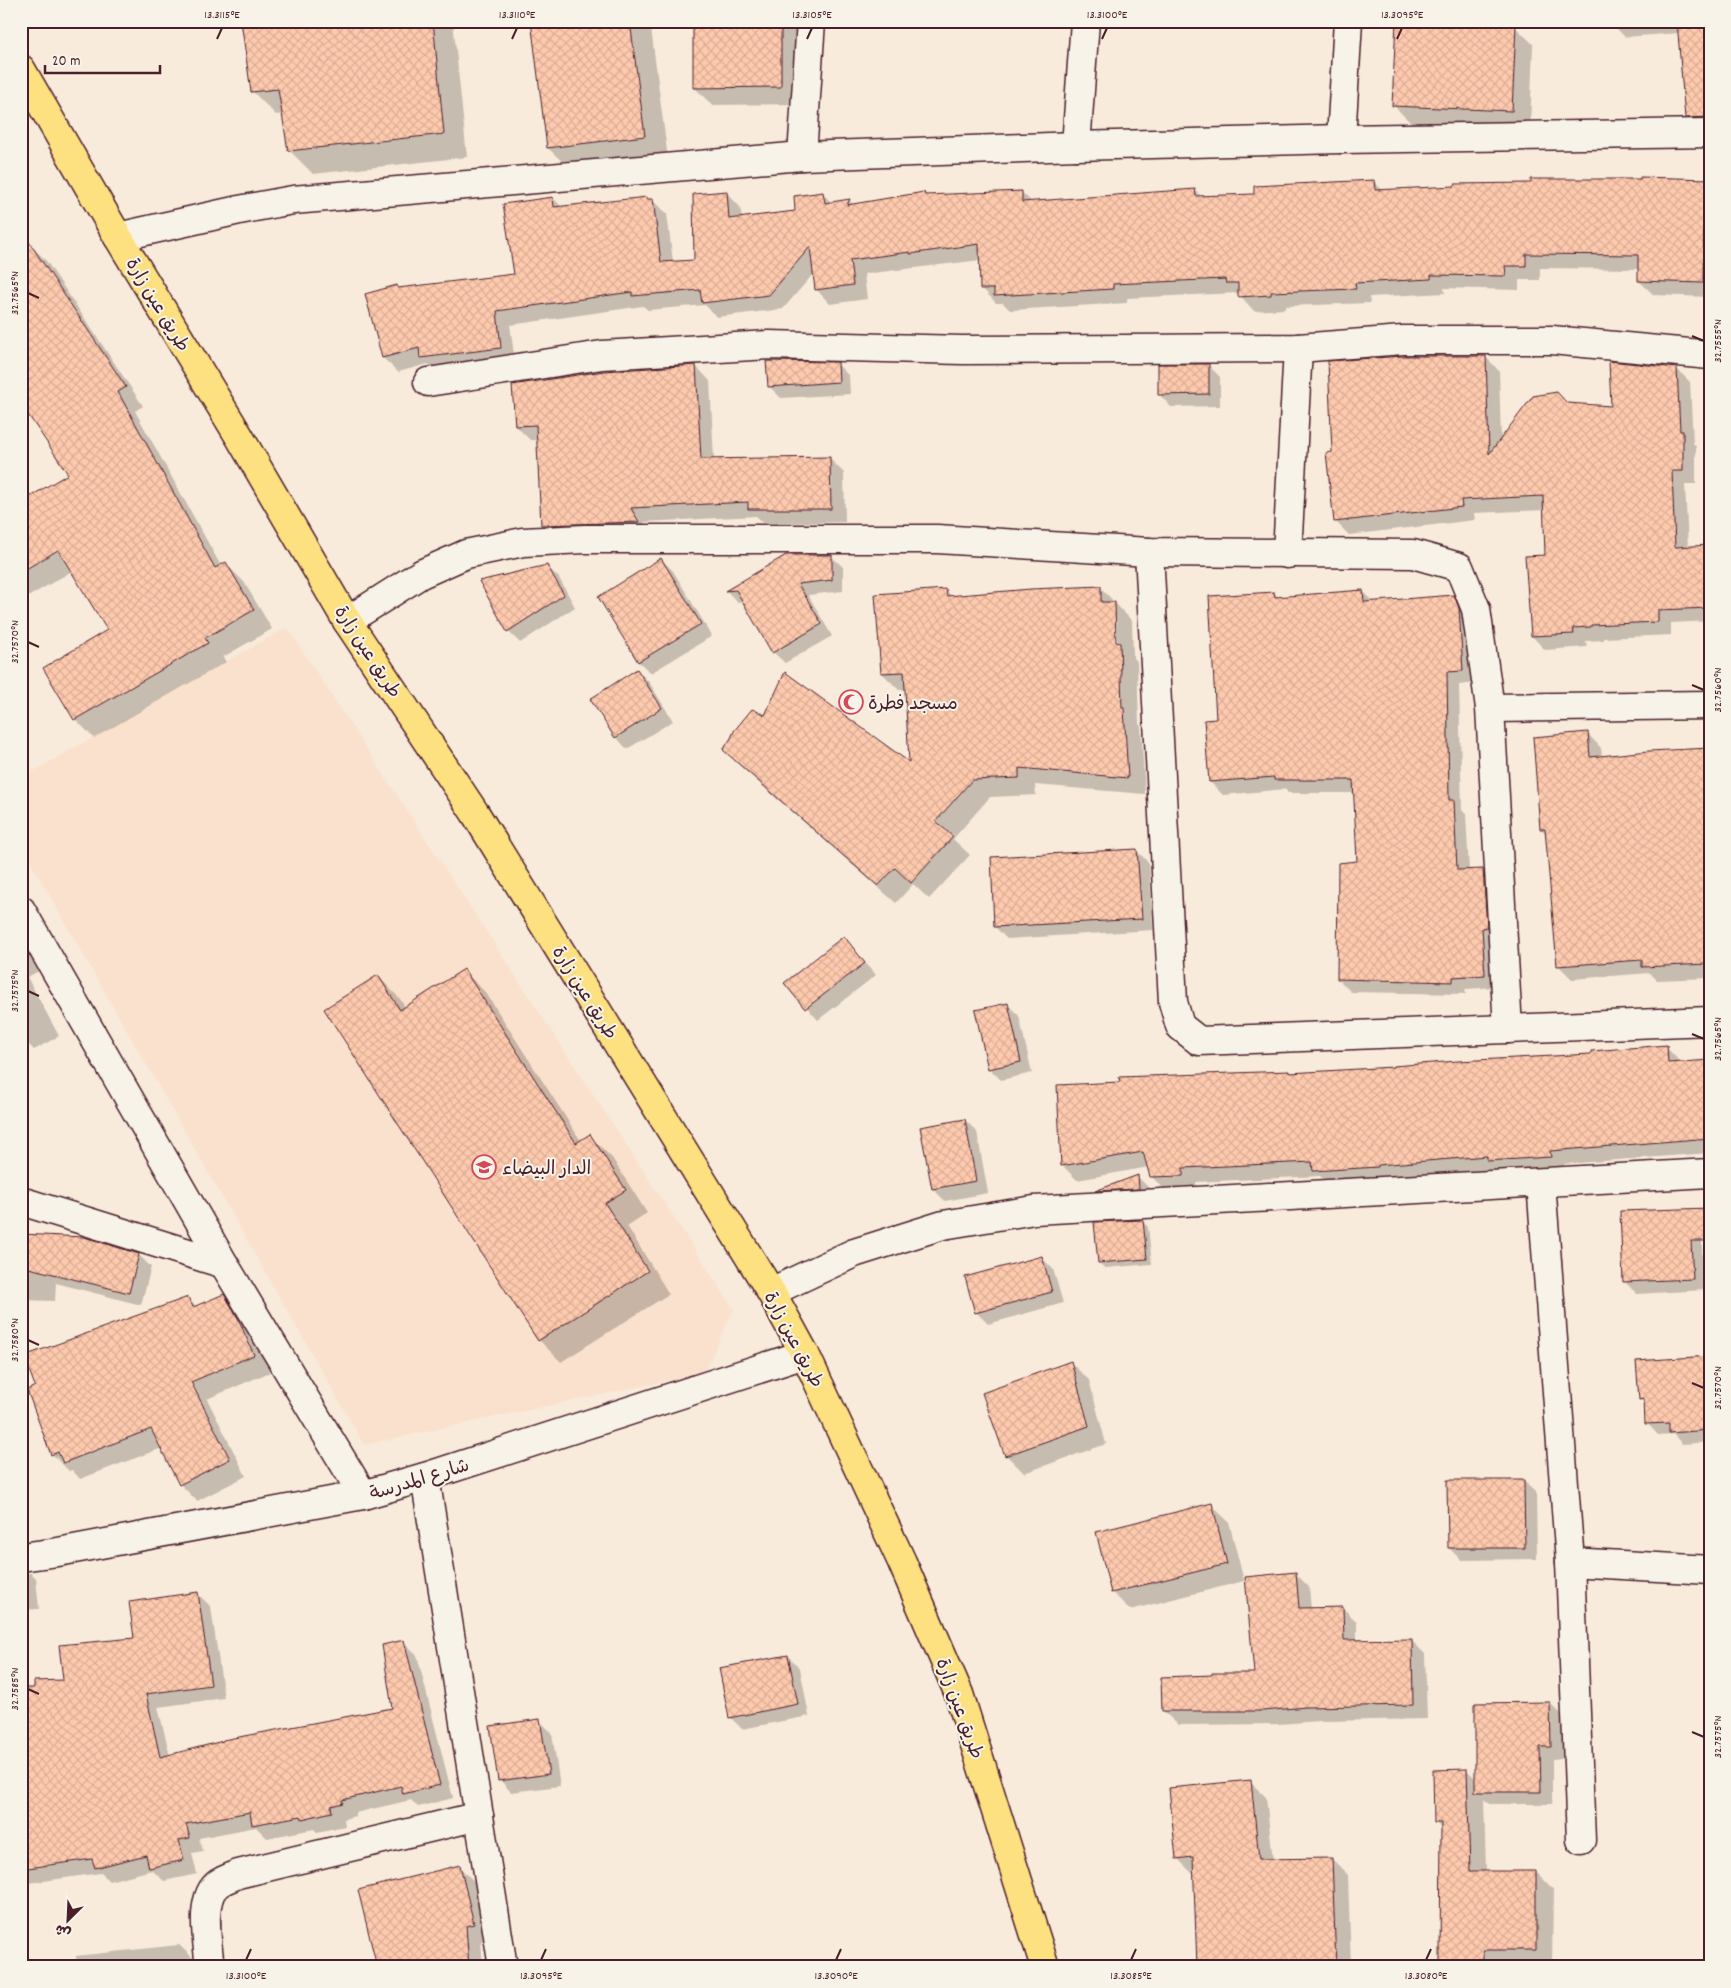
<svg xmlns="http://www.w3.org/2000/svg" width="1731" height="1988" viewBox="0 0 1731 1988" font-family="Dekko,'Playpen Sans Arabic',sans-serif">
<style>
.built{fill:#fae1ce}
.shadow{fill:#0003;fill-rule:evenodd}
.building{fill:url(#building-cross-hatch);stroke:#4a1f2b}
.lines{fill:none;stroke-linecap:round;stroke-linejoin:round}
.minor-casing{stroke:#4a1f2b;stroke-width:31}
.major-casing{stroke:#4a1f2b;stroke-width:31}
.minor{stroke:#f7f3e8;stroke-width:28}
.major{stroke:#fde080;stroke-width:28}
.ticks{fill:none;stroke:#4a1f2b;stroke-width:2}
.labels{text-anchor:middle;stroke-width:4;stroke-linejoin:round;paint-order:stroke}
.street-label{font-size:19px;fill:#4a1f2b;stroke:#f7f3e8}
.poi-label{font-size:19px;fill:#4a1f2b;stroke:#f7f3e8;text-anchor:start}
.neatline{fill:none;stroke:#4a1f2b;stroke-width:2}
.ticks-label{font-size:12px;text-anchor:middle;fill:#4a1f2b}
</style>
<defs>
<pattern id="building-cross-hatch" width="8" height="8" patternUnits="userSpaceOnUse" patternTransform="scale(1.25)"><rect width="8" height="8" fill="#fecaae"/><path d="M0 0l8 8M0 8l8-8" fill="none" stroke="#dbad96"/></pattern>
</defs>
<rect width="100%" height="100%" fill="#f8ebdc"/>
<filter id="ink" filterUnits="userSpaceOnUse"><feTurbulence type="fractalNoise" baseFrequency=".02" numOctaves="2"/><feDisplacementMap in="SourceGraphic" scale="10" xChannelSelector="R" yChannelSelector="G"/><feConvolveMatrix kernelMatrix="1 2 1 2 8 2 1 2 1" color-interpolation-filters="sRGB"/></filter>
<g filter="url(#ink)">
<!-- built -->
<polygon class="built" points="287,627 734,1309 704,1373 364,1445 21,846 21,778"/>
<!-- shadow -->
<g class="shadow">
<polygon points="242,21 453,21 467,157 313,174 289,150 283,114 276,115 252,91"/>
<polygon points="532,21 650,21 668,159 572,171 548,148"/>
<polygon points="694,21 798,21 799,104 712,105 694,87"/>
<polygon points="1612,21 1710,21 1710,133 1704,134 1686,116 1679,33 1625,37 1613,25"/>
<polygon points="1515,27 1533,44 1530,128 1411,123 1393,105"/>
<polygon points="1710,180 1710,297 1654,295 1639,281 1639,269 1540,268 1540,280 1519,280 1519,290 1444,288 1445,293 1369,297 1370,303 1285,306 1285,309 1254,311 1238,293 1127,298 1127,303 1010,310 1003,303 996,303 982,288 981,260 864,274 867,299 830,304 816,289 814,273 783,309 717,317 705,305 648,310 643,306 510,325 515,362 436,371 428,364 398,372 383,358 399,289 515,276 553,198 562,207 652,200 667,214 673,262 695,261 726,192 740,207 742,218 797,212 823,194 832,203 850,201 854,205 924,193 927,196 1021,192 1032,202 1195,190 1202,197 1256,196 1374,181 1383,191"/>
<polygon points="29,243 47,262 143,406 135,411 221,566 226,564 244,582 272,629 223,657 226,662 94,738 75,719 45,668 109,631 72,571 21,601 21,504 70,474"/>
<polygon points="1486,357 1499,371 1501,440 1568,405 1612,407 1677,369 1690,382 1693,443 1696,446 1696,484 1685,484 1688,548 1710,547 1710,621 1671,623 1671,635 1604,638 1604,640 1586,641 1587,647 1545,650 1532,636 1546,556 1545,510 1474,513 1475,520 1349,535 1335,521 1333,453"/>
<polygon points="837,364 849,376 850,394 781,398 769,386"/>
<polygon points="1208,365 1220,377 1220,406 1171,407 1160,395"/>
<polygon points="696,366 710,381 714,460 830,459 844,473 845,522 764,523 756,516 644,522 652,536 557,539 543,525 538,440 530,440 516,426"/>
<polygon points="787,556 831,556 843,567 843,591 808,595 832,636 785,663 773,652 744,601 737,602 727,591"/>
<polygon points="661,559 673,571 712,636 651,673 639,662 600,597"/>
<polygon points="547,566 559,578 575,607 520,643 508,631"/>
<path d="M1100,587L1132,621L1133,657L1137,661L1139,724L1141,727L1145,794L1035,785L1036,795L990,797L953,839L970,855L929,899L913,884L896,903L741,767L724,750L766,716L910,765L906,689L899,690L882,673L946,590L952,597ZM1114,613L1116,616L1118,649H1115Z"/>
<polygon points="1363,591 1374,602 1453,596 1466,610 1476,683 1459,685 1462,810 1466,814 1469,871 1483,870 1496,883 1497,987 1465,989 1466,994 1351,992 1338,979 1358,862 1355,793 1288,793 1285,789 1223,795 1210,782 1218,720 1274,593 1279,598"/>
<polygon points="637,670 649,682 673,721 627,749 616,737"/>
<polygon points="1588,734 1601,748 1602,757 1710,749 1710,978 1657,980 1650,973 1572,979 1558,965 1547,834 1541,829"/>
<polygon points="1137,851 1149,863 1153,930 1007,939 995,927"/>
<polygon points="21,937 39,971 27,977 59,1036 34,1050 27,1043 21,1046"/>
<polygon points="844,938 876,975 818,1020 786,983"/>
<polygon points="464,971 486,993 581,1141 590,1136 612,1158 647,1213 627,1226 669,1294 561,1362 539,1340 378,976 400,999 406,1008"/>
<polygon points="1007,1004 1019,1016 1032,1073 1001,1080 989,1068"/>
<polygon points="1666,1047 1681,1063 1710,1061 1710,1153 1564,1164 1564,1171 1503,1175 1498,1170 1329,1185 1320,1176 1196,1182 1197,1189 1166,1191 1152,1177 1149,1167 1077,1180 1063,1166 1059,1086 1288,1072 1291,1075 1592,1055"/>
<polygon points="965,1120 977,1132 988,1193 945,1201 933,1189"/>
<polygon points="1137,1176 1149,1188 1150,1200 1108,1202 1097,1192"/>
<polygon points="1142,1221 1148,1227 1152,1264 1105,1268 1099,1263"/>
<polygon points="1701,1222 1704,1290 1637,1294 1625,1282"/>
<polygon points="21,1236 139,1255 151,1267 141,1305 56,1283 55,1301 21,1300"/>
<polygon points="1041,1257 1053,1269 1063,1303 988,1324 976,1312"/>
<polygon points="224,1295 240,1312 255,1336 270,1372 207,1399 246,1476 197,1501 180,1484 162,1448 80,1479 72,1470 69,1471 52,1454 37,1387 188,1298 196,1307"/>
<polygon points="1710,1358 1710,1442 1682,1444 1673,1434 1658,1435 1647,1423 1645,1404 1640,1399"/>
<polygon points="1071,1363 1089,1380 1106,1444 1024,1473 1006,1455"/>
<polygon points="1524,1481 1536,1493 1537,1559 1461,1560 1449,1548"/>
<polygon points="1211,1505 1229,1522 1244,1581 1130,1610 1112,1592"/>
<polygon points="31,1573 36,1578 39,1609 21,1610 21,1574"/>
<polygon points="1295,1573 1309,1587 1311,1609 1343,1608 1357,1622 1357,1641 1411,1640 1425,1654 1427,1719 1320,1721 1278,1724 1178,1725 1163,1711 1256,1674"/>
<polygon points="198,1594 211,1607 224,1698 158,1707 170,1756 393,1709 404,1642 417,1655 453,1798 418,1807 411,1800 355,1813 355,1816 344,1819 345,1826 317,1832 314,1829 267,1838 256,1827 199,1838 203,1851 192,1853 197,1874 164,1881 152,1870 109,1881 101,1873 29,1883 21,1875 21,1689 36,1689 64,1681 136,1639"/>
<polygon points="788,1656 800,1668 809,1716 742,1729 730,1717"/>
<polygon points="1550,1703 1562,1715 1562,1758 1552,1759 1552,1804 1489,1804 1484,1799 1486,1872 1536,1872 1553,1889 1552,1967 1447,1967 1442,1962 1442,1829 1435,1822 1467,1770 1477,1780"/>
<polygon points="540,1721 552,1733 560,1786 511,1792 500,1780"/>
<polygon points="1250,1782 1266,1797 1273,1860 1332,1859 1348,1875 1351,1967 1198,1967 1195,1874 1193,1874 1177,1858"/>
<polygon points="459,1867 475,1882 489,1939 481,1941 483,1967 378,1967"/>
<polygon points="179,1945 194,1959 194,1967 77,1967 76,1956"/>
<polygon points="963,1959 970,1967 923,1967"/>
</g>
<!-- building -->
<g class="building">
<polygon points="241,21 433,21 444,134 288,151 278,89 251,92"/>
<polygon points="531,21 630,21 645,136 547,148"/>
<polygon points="693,21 781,21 781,87 693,88"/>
<polygon points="1396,21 1516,25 1512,111 1392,106"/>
<polygon points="1677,21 1710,21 1710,117 1685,118"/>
<polygon points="1640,177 1710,179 1710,215 1704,215 1703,283 1638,281 1638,255 1526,254 1526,266 1505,266 1506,276 1431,275 1431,279 1355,283 1356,289 1271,292 1271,295 1238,297 1238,283 1226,283 1225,279 1113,284 1113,289 994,296 994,289 980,289 979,244 910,254 910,252 850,260 853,285 815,290 810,247 769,295 702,303 700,290 632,296 632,292 497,311 501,348 420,358 419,348 382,358 365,294 397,285 398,288 514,274 503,204 553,197 554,207 647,197 647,199 653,199 661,262 694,260 693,194 727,191 729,219 795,211 794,196 823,192 825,203 850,199 847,205 924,192 925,195 1022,191 1022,202 1195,189 1196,196 1254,194 1254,186 1374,180 1375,190 1455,186 1455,184 1531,183 1531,179 1640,179"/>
<polygon points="21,230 126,387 118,392 215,568 226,562 254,610 205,638 208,643 74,720 43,668 107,630 58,550 21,572 21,502 68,474 21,404"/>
<polygon points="1404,356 1486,356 1489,454 1533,396 1557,392 1567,403 1611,406 1609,361 1677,368 1680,431 1683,431 1683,471 1672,471 1675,547 1710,545 1710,608 1658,610 1658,622 1591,625 1591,627 1573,628 1574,634 1531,636 1525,556 1545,555 1543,496 1461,500 1462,507 1334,522 1326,453 1332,452 1328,361"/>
<polygon points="766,361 838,362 839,382 768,387"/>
<polygon points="1158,364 1209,364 1209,394 1158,395"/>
<polygon points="696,365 701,459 830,457 831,509 748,509 748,502 631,508 639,522 541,525 536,425 515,426 512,385 604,371"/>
<polygon points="786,555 832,555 832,580 798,584 822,624 772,653 736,590 725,591"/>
<polygon points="661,558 701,624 638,662 598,597"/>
<polygon points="547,565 564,595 507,632 479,581"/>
<polygon points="1101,586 1101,602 1115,602 1116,642 1120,643 1122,708 1124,708 1128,778 1019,768 1019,778 972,780 936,821 953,837 911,883 895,868 878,886 723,750 731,738 734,731 752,709 765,715 785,672 909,762 904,672 881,673 875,594 946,589 947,596 1031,589"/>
<polygon points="1363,590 1364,602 1454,595 1459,608 1463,671 1447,672 1449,800 1454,800 1457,870 1483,869 1487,927 1482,928 1485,975 1453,977 1453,982 1337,979 1338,863 1357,861 1353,780 1274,780 1274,777 1209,782 1204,720 1216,719 1209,596 1274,592 1275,597"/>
<polygon points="637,669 662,708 615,738 590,699"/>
<polygon points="1588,732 1590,757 1649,751 1710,748 1710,912 1706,912 1708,964 1642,967 1642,960 1557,966 1545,829 1540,829 1533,737"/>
<polygon points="1137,849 1142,919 994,927 991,857"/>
<polygon points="844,936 865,963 805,1009 784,983"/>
<polygon points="464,969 576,1143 590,1134 626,1190 605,1203 648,1271 538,1341 324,1009 378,975 400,1010"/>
<polygon points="1008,1003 1021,1062 988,1069 975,1010"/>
<polygon points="1667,1045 1668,1063 1710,1060 1710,1138 1550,1151 1551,1157 1487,1161 1487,1156 1378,1165 1378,1167 1313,1171 1312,1162 1183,1168 1183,1176 1150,1177 1143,1152 1061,1166 1057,1085 1120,1082 1119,1077 1289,1071 1289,1073 1393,1067 1393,1066 1458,1061 1591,1054 1591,1051"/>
<polygon points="965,1119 976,1181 932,1189 920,1127"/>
<polygon points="1138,1175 1139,1189 1095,1191"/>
<polygon points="1710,1208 1710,1241 1691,1241 1693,1279 1623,1282 1620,1211"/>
<polygon points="1143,1220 1147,1259 1098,1263 1094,1222"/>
<polygon points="21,1234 84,1237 139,1254 129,1293 21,1266"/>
<polygon points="1042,1256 1052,1292 975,1313 965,1277"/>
<polygon points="224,1294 238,1318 254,1355 191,1382 230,1459 179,1485 151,1429 63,1463 58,1452 51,1455 27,1390 35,1386 24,1356 188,1297 193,1307"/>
<polygon points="1710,1356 1710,1430 1669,1433 1669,1423 1645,1424 1644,1399 1639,1400 1636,1361"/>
<polygon points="1071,1361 1089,1426 1005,1456 982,1393"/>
<polygon points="1447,1480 1524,1480 1525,1548 1448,1548"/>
<polygon points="1212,1503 1227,1564 1111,1593 1096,1532"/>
<polygon points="1296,1572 1299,1608 1343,1607 1344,1640 1412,1639 1413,1705 1306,1707 1263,1711 1162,1711 1161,1677 1212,1675 1212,1673 1254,1673 1245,1577"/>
<polygon points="198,1592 211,1685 146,1694 160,1757 223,1741 223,1740 392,1708 382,1645 404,1640 440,1785 403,1794 401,1786 342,1800 343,1803 331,1806 332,1812 302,1819 301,1816 252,1825 250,1812 186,1824 190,1838 179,1840 184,1860 149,1868 146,1855 95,1868 92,1859 21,1869 21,1688 34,1688 34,1681 63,1680 59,1645 134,1638 129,1602"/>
<polygon points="788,1655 798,1704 729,1718 719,1668"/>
<polygon points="1550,1702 1551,1747 1540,1747 1541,1792 1475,1792 1475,1703"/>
<polygon points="540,1719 549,1774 498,1781 490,1726"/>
<polygon points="1467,1769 1470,1871 1536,1871 1536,1950 1483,1950 1483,1962 1440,1962 1441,1823 1434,1823 1433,1770"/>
<polygon points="1251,1780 1259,1859 1332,1858 1336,1966 1197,1967 1193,1857 1176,1859 1169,1788"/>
<polygon points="460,1865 474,1924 466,1926 469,1967 377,1967 358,1890"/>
</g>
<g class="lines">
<!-- minor casing -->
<g class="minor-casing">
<g id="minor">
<polyline points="1341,139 1348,21"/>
<polyline points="1076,146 1085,21"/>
<polyline points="802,156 811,21"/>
<polyline points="118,237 239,210 293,200 802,156 1076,146 1341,139 1710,133"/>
<polyline points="428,382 602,355 769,345 962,350 1298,348 1403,340 1552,340 1710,355"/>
<polyline points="1149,552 1173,1002 1180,1026 1199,1041 1710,1021"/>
<polyline points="1287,554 1298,348"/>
<polyline points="347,621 421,574 466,554 523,542 585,539 937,539 1149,552 1413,554 1459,567 1476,609 1490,708 1508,1029"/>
<polyline points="1490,708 1710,705"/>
<polyline points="21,910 224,1264 363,1495"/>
<polyline points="1541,1183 1570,1562 1581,1840"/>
<polyline points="21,1201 224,1264"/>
<polyline points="771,1292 854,1253 943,1225 1034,1210 1710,1173"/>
<polyline points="425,1477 503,1967"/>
<polyline points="21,1557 58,1552 363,1495 425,1477 805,1354"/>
<polyline points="1570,1562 1710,1570"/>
<path d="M210,1967C208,1945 198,1897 219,1883C225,1879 232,1877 238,1874L479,1816"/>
</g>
</g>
<!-- major casing -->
<g class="major-casing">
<polyline id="major" points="21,69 118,237 239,436 347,621 475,813 771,1292 805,1354 902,1562 959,1694 1045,1967"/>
</g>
<!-- minor -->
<use href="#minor" class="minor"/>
<!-- major -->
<use href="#major" class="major"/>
</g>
</g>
<!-- ticks -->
<path class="ticks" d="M217,39L222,28M512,39L517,28M807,39L812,28M1102,39L1107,28M1397,39L1402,28M28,293L39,298M1692,336L1704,341M28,642L39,647M1692,685L1704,690M28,991L39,996M1692,1034L1704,1039M28,1340L39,1345M1692,1383L1704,1388M28,1689L39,1694M1692,1732L1704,1737M246,1960L251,1949M541,1960L546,1949M836,1960L841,1949M1131,1960L1136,1949M1426,1960L1431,1949"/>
<!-- icons -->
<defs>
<g id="mosque-ring" transform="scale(1.25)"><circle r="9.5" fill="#f7f3e8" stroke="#d1495b" stroke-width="1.5"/><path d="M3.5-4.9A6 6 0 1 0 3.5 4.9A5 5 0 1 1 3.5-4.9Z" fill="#d1495b"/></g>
<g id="school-ring" transform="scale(1.25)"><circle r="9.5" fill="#f7f3e8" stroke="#d1495b" stroke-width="1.5"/><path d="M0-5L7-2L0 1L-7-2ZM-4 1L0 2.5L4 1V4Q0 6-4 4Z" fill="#d1495b"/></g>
</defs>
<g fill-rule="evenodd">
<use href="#mosque-ring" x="851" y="702"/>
<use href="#school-ring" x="484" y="1167"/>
</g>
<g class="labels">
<!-- street labels -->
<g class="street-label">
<text transform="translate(159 304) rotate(59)" y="7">طريق عين زارة</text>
<text transform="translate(369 651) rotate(57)" y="7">طريق عين زارة</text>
<text transform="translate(586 992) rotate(58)" y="7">طريق عين زارة</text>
<text transform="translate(795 1339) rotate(62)" y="7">طريق عين زارة</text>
<text transform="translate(419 1478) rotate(-17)" y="7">شارع المدرسة</text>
<text transform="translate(961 1708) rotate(70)" y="7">طريق عين زارة</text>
</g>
<!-- poi labels -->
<g class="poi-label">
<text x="868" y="709">مسجد فطرة</text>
<text x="502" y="1174">الدار البيضاء</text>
</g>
</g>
<!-- margin -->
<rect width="1731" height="1988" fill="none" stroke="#f7f3e8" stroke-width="55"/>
<!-- north arrow -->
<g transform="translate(68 1920) rotate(204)" stroke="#f7f3e8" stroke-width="4" paint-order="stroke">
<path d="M0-4L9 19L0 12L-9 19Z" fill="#4a1f2b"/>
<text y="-8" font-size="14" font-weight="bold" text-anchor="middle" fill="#4a1f2b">ش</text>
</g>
<!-- scale -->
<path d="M45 65v8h115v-8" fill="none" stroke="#4a1f2b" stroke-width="2.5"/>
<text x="52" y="65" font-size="15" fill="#4a1f2b" stroke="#f7f3e8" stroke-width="4" paint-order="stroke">20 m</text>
<rect x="28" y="28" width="1676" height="1932" class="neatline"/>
<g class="ticks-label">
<text x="222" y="18">13.3115°E</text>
<text x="517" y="18">13.3110°E</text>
<text x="812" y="18">13.3105°E</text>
<text x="1107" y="18">13.3100°E</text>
<text x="1402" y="18">13.3095°E</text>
<text transform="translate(14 293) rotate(-90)" y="4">32.7565°N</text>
<text transform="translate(1717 341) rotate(-90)" y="4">32.7555°N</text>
<text transform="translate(14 642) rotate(-90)" y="4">32.7570°N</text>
<text transform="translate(1717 690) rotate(-90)" y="4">32.7560°N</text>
<text transform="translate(14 991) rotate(-90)" y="4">32.7575°N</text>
<text transform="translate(1717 1039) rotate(-90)" y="4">32.7565°N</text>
<text transform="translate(14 1340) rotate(-90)" y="4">32.7580°N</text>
<text transform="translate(1717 1388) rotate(-90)" y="4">32.7570°N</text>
<text transform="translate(14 1689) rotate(-90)" y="4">32.7585°N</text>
<text transform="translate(1717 1737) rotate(-90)" y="4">32.7575°N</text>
<text x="246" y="1979">13.3100°E</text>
<text x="541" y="1979">13.3095°E</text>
<text x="836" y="1979">13.3090°E</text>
<text x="1131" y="1979">13.3085°E</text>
<text x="1426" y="1979">13.3080°E</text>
</g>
</svg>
